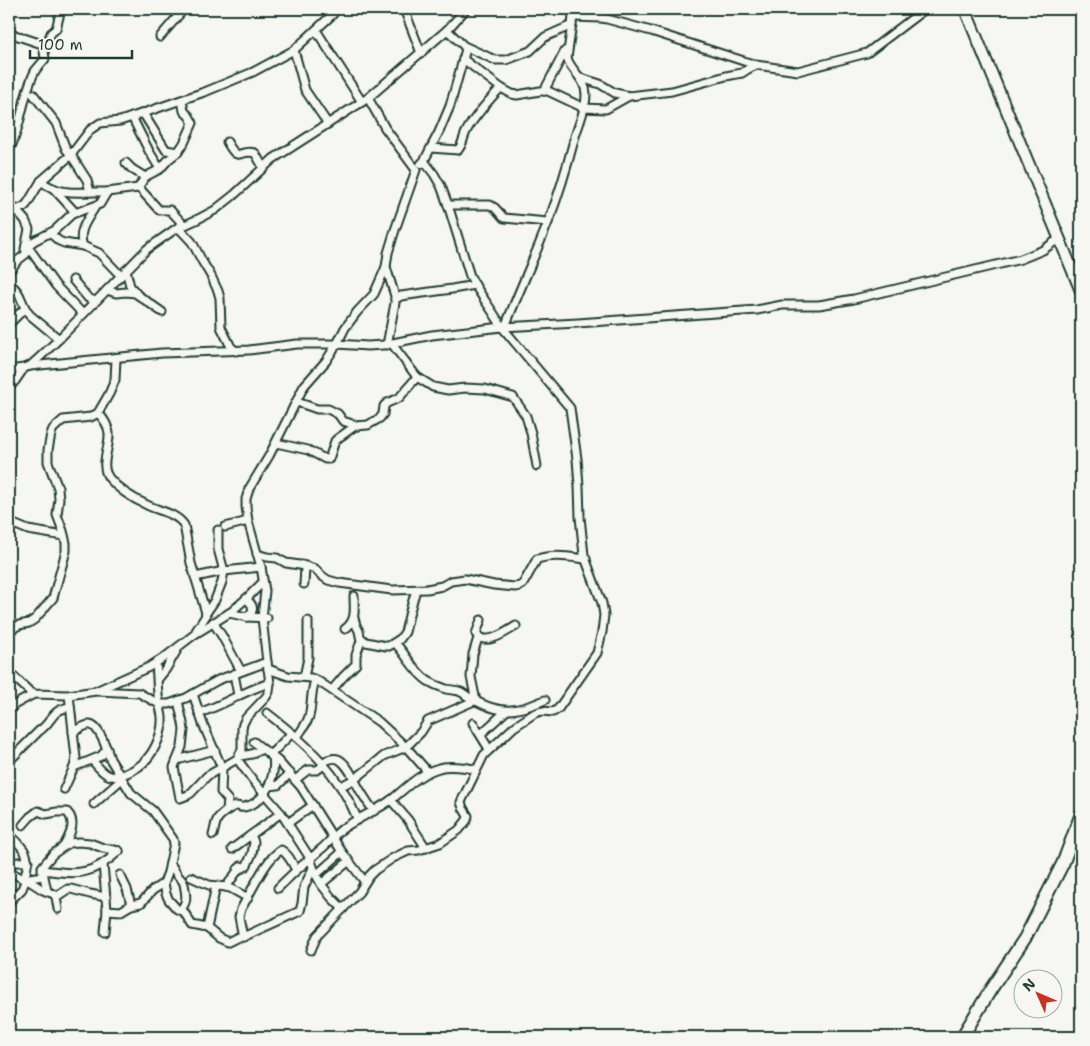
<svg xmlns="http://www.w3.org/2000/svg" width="1090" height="1046" viewBox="0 0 1090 1046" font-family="'Shantell Sans',sans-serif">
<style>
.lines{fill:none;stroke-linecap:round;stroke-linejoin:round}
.minor-casing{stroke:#1f3d34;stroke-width:11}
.secondary-casing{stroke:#1f3d34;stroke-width:14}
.trunk-casing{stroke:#1f3d34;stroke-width:15}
.minor{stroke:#f6f6f2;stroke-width:7}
.secondary{stroke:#f6f6f2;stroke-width:10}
.trunk{stroke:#f6f6f2;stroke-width:11}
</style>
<rect width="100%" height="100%" fill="#f6f6f2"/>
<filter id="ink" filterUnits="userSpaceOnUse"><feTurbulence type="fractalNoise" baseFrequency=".02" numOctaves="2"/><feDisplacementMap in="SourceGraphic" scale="10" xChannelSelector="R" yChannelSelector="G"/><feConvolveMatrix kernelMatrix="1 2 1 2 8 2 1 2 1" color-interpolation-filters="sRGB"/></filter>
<g filter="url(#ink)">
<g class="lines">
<!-- minor casing -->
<g class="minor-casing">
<g id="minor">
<polyline points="404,9 421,53"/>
<polyline points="573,17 601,18 607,19 651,31 756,65 798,71 867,53 925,9"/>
<polyline points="316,30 362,102"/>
<polyline points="9,33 42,44 45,48"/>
<polyline points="160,37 184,9"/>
<polyline points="464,46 495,60 506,60 530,51 545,37 572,25"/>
<polyline points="294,50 305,90 328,124"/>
<polyline points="463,59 501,88 512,94 517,95 540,91 548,91 584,108 606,109 629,96"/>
<polyline points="581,78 600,84 615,93 629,96 672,91 726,76 742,73 748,69 756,65"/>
<polyline points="544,91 565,51"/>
<polyline points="33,94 56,123 66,149 71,155 87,180 90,192 107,192 138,188 141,190 159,210 170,210 184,225"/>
<polyline points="143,113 166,150 178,152"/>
<polyline points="132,117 149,151 160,169"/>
<path d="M227,142C240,165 238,148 255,153L263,167"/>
<path d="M431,148L458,150C463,144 463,138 466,132C471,121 492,96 501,88"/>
<path d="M9,151C22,126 22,96 35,71C38,67 42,63 45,59L44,51L51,33L56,29L61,9"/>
<polyline points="126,163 132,169 145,177"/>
<polyline points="421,164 424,161 439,132 450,106 466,49 464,46 447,30"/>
<path d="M41,181C56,193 72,193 90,192"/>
<polyline points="140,185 145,177 160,169 169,159 178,152 184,143 193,123 189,116 184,111 182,100"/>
<polyline points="53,188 75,212"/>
<polyline points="448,205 490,205 495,208 504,218 548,222"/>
<polyline points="16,210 25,220 29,229 25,249"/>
<polyline points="9,212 24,207 27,204 41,181 71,155 90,130 100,123 120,121 132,117 207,91 253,72 294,50 333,14 335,9"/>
<polyline points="178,227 192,242 202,261 211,276 218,291 220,298 221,327 231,347 236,351"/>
<polyline points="50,233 59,241 64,243 83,246 99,253 121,276"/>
<path d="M83,246C77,231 88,219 95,207"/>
<polyline points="28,247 56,286 83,314"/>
<polyline points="386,267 395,296 395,303 387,345"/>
<polyline points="126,270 130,286 136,293"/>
<polyline points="9,272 17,261 26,254 30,244 34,241 55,230 72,214 100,204 107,192"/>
<polyline points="73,280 88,298 95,301"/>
<path d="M9,284C23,292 20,304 30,315L59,339"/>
<polyline points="107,290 116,293 126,292 135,293 162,312"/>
<polyline points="395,299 401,296 452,289 475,285"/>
<polyline points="9,324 25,308"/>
<path d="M505,327C519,291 535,256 549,220C559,194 567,167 574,140C578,125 586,110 586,95C586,79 571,71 567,58L573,17V9"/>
<polyline points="392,344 417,377 433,387 448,390 465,388 485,389 513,397 526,416 531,433 537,466"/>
<polyline points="30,366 162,353 249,350 297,344 337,344 368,346 383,345 432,335 502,327 578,323 757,310 782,305 819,305 854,299 1021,259 1043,250 1060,238"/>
<polyline points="9,370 24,368 30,366 41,356 59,339 147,249 174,230 198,219 215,210 234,195 273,159 368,98 447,30 466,9"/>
<polyline points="9,388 15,381 24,368"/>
<polyline points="297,402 317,409 328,409 338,414 343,421 358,426"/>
<path d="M98,413C103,418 108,425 109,433C110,448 99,465 109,478C118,489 134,499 147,505C159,511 176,513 184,525L191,563L206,613L205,617L196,631"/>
<polyline points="276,443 308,450 325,459 329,459 335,441 337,439 355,426 368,425 380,418 383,414 384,406 387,403 399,398 417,377"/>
<polyline points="9,522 28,530 64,536"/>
<polyline points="225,527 248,521"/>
<path d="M257,554L267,557L277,558L286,563L306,566L315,569L322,576L328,580L339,583L392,590L427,589L442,586L451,581L465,579L494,585L515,587L520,586L523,584L537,559C553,554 569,557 586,559"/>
<polyline points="302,565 305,568 304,584"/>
<polyline points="195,577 224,571 261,567"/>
<path d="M246,599C254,605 255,611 247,617"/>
<polyline points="206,613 215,600 222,582 224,571 218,549 218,530"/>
<polyline points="229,613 247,617 267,618"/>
<path d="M481,620L476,634C485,647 506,632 516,626"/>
<polyline points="213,622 222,636 241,671"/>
<path d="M345,629C357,620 354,609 354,596"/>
<polyline points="9,631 19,625 29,623 35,619 53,598 66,551 66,543 63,531 57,515 59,499 58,488 48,462 48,450 51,434 53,429 63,420 91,417 98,413 109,394 115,380 116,358"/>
<polyline points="361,638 366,642 386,646 389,646 400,639 405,632 406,628 410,611 415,593"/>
<path d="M395,643C407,655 413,671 428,681C433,684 440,687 446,689C450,690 457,690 461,692C465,694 469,698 474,700C501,715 517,712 545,700"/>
<polyline points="268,669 288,676 311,678 318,681 379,722 406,747 428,772"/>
<polyline points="9,672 30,692 34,694 68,695 96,691 149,667 165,657 195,634 231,612 249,596 263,582"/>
<polyline points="234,674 238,695"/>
<polyline points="304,677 308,658 308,621"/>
<polyline points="158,679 166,669 177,650"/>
<polyline points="332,690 343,677 356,664 356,655 361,641 359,631 356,625 354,618"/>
<polyline points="97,691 139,693 159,704 169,704 186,698 218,680 267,662"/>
<polyline points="193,694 203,724 222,768 221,792 228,800 227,810"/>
<polyline points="178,701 183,723 184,730 182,747 174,767 180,798 188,795 191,793 207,776 237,759 242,750 242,728 243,724 246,718 266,697 269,692 270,683 267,662 262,618 265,591 261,567 248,521 246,507 246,499 249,489 269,456 304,386 326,361 337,344 345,328 357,312 374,294 386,267 388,253 395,230 416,170 385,128 368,98"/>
<polyline points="476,701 471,677 473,654 478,638"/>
<polyline points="9,710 14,705 34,694"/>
<path d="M199,713C224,705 245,690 270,683"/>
<path d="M267,713C307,744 338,772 358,820"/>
<polyline points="473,723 489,749"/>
<path d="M73,732C78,730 84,725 89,725C98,723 108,751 110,759L131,793L153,811L173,839L174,843L168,872L164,883L153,890L141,903L131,905L121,911L107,910"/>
<polyline points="481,734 506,711"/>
<path d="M297,737C302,729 309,722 310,712C312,699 311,693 315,680"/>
<polyline points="254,742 278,761 301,787 342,852 365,882"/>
<polyline points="270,755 292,733"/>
<polyline points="240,756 252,754 262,749"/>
<polyline points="237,759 255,783 281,813 310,858 316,875 321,884 331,897 343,909"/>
<path d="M92,760C103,773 110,782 127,773C134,770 141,766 146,760C156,749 163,732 162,717C161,709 158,702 158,694C157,684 157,673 156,663"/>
<polyline points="177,760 215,750"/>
<path d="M9,761L39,731C53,722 50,710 70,707"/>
<path d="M323,762C327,760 333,757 338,759C349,764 356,785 363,795C366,800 370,806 374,811"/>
<polyline points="74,767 101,756 107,749"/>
<polyline points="295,780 308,770 317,770 324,765"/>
<polyline points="269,786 278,785 290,773"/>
<polyline points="341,786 355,779 384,756 406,747 421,732 428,721 474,701"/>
<polyline points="64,789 74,767 76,758 69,695"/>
<polyline points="391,800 408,820 426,848"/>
<polyline points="94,804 122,779"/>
<polyline points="288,823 313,805"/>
<path d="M23,825L30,817L38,811L46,814L57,812H67C77,822 70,835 64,846"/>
<path d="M9,834C26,850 32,856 24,879"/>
<path d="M213,835C215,829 215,821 219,817C223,813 231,807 236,806C242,806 238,808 244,807C266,803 276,776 273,757"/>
<polyline points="232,849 281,813"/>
<polyline points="9,863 28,861"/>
<polyline points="103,864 107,910 105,932"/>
<path d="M170,864C174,868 175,872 178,876C181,879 183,880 184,884C186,894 188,903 180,910"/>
<polyline points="238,869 243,868 247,865 252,854 254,842 251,835"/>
<path d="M42,870C76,874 91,877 119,851"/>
<polyline points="9,871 23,879 43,876"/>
<polyline points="120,875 127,889 131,905"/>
<polyline points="316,875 342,852"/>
<polyline points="191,877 209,885 226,887 230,888 248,898"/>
<polyline points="164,883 166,894 169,900 177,909 184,912 192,925 207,928 219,938 228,942 238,937 243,937 300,911 302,903 304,887 313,868"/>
<polyline points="321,884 348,862"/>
<polyline points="226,887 241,866"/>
<path d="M278,888C284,882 290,876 297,870C304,863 313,857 320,850C328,844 334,835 342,829C358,818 376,811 391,800C406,788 420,773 439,768C447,765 468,767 476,770"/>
<polyline points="47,891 42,867 53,854 69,843 79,842 90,843 103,848 119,851"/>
<polyline points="56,897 68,889 71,889 90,894 106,897"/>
<polyline points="9,902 22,889 26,879 43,890 54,894 56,897 58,909"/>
<polyline points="207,928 216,886"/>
<path d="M243,937L239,917L241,909C251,893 265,859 281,850C289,854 292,863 296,870"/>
<path d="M311,950L317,936L359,892L369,876L375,870L393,858L408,851L419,850L440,843L459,830L467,820L468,816L463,808L461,802L484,755L514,727L535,713L542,711L553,712L558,709L597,653L602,632L604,615L602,603L584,555L580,517L579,486L577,459L570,408L502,327C492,309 479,294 470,276L448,205L441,186L434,174L424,161"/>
</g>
</g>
<!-- secondary casing -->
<g class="secondary-casing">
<polyline id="secondary" points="965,9 1081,291"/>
</g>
<!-- trunk casing -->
<g class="trunk-casing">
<polyline id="trunk" points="962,1037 991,989 1025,938 1063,863 1081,815"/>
</g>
<!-- minor -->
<use href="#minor" class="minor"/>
<!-- secondary -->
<use href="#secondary" class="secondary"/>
<!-- trunk -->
<use href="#trunk" class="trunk"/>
</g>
</g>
<!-- margin -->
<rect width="1090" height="1046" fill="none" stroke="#f6f6f2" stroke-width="30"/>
<rect x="15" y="15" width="1060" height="1016" fill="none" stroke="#1f3d34" stroke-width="2" filter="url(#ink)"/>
<!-- north arrow -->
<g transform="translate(1038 994) rotate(315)"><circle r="24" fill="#f6f6f2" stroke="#a0aca6"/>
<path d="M0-4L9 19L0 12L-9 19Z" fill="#c8321e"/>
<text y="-8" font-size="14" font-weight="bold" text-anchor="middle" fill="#1f3d34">N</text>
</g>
<!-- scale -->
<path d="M30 50v8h102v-8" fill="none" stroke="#1f3d34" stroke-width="2.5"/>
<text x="38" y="50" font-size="15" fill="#1f3d34" stroke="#f6f6f2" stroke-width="4" paint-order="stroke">100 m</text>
</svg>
